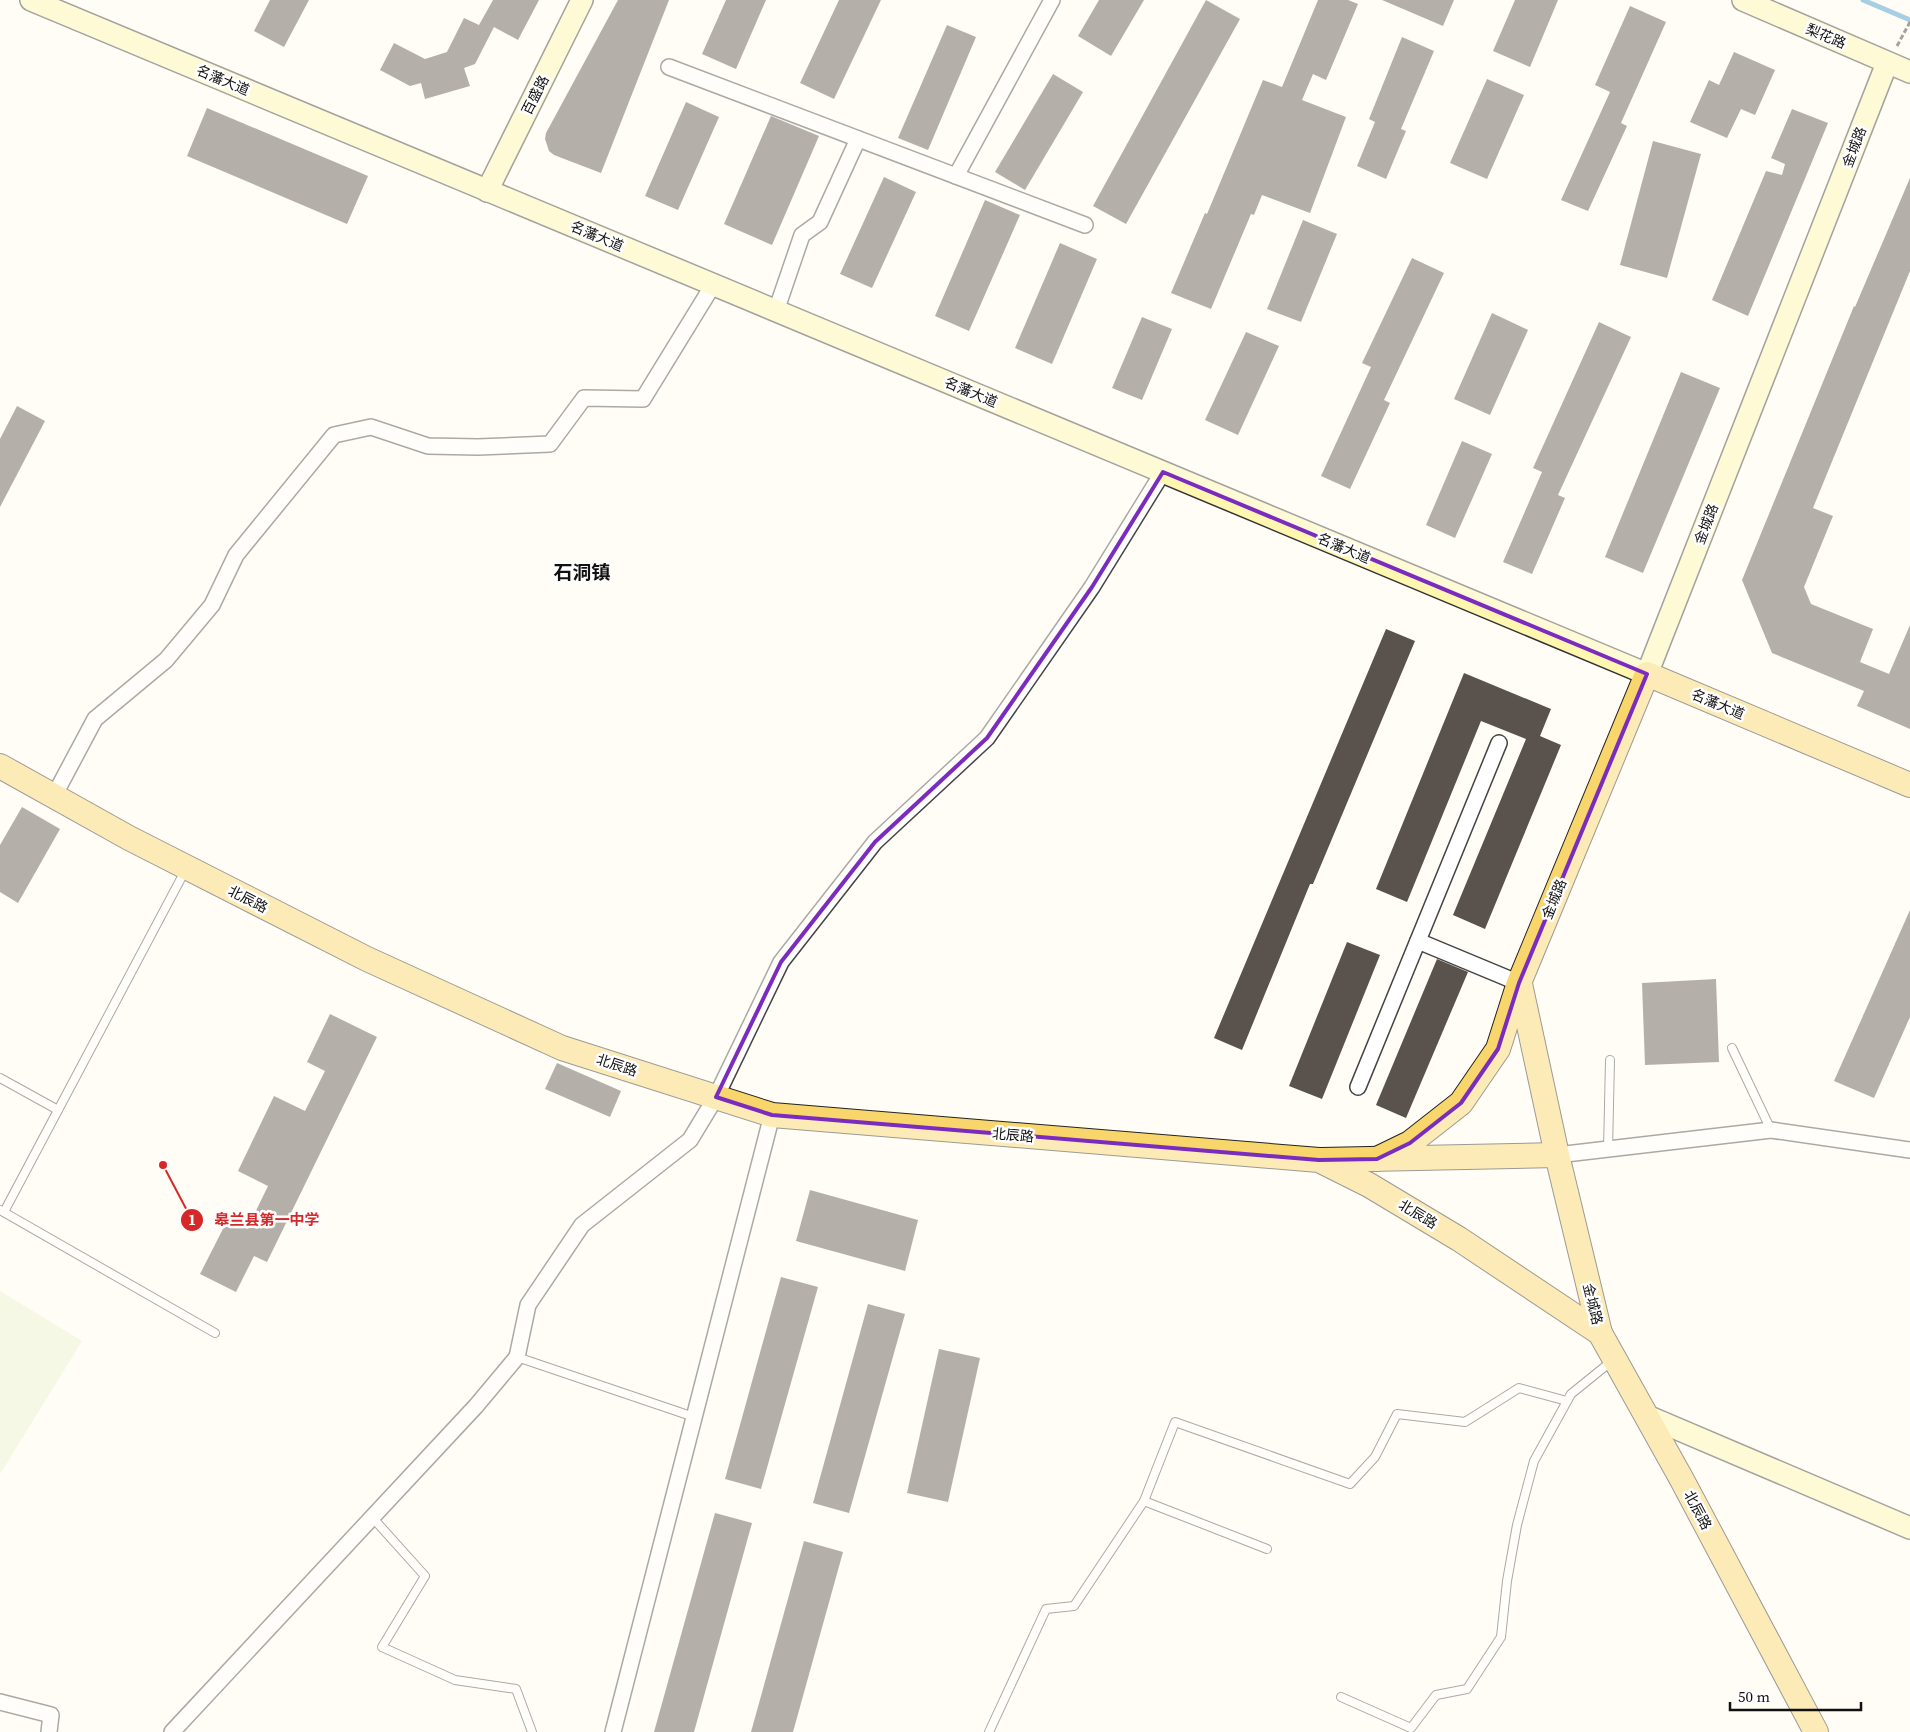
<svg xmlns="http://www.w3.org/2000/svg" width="1910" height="1732" viewBox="0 0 1910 1732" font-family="'Source Serif 4','Noto Sans SC',serif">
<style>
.pitch{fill:#e6f2cf}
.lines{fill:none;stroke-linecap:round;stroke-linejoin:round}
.stream{stroke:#3f96cf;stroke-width:5}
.building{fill:#5a524d}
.lane-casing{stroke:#444;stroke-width:10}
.street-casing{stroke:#444;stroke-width:18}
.secondary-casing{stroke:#333;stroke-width:24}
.primary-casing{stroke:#222;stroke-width:26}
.path{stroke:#333;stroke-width:3;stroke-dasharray:5 2.5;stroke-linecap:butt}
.lane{stroke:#fff;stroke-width:8}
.street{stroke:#fff;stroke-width:15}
.secondary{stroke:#fff6b0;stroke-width:21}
.primary{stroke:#f9d66b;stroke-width:24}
.marked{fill:none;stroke:#7b2cbf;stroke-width:4;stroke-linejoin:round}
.labels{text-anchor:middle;stroke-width:5;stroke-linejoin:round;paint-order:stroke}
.street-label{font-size:14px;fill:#111;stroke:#fff}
.district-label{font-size:19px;font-weight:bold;fill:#111;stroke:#fff}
.leader{fill:none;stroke:#d62828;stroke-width:2}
.callout-dot{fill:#d62828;stroke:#fff;stroke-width:2}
.mark-label{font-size:15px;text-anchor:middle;font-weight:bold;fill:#fff}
.callout-label{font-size:15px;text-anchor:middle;font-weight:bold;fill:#d62828;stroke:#fff;stroke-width:5;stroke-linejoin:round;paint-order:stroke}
</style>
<rect width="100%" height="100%" fill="#fffdf5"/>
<!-- pitch -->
<polygon class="pitch" points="0,1291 82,1341 0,1474"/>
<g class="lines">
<!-- stream -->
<polyline class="stream" points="1863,0 1910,20"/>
</g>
<!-- building -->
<g class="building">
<polygon points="270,0 309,0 284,47 254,31"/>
<polygon points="493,0 539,0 518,40 494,27 475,64 464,68 470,86 425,99 421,83 410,86 380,70 394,43 425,59 447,52 464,18 479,25"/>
<polygon points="618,0 669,0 601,173 554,155 549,151 545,139 546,133"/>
<polygon points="726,0 766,0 736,69 702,54"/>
<polygon points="839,0 881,0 834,99 800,83"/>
<polygon points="1099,0 1144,0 1111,56 1078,36"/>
<polygon points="1206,0 1240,19 1126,224 1093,206"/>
<polygon points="1318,0 1348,0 1358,4 1326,80 1313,74 1302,100 1346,117 1310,213 1262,195 1254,215 1251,214 1211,309 1171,293 1205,213 1207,214 1263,80 1282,87"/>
<polygon points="1382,0 1454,0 1443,26"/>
<polygon points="1515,0 1558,0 1530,67 1493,51"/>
<polygon points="1630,6 1666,22 1621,123 1627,126 1588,211 1561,200 1610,92 1595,85"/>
<polygon points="947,25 976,37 928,150 898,138"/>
<polygon points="1402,37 1434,51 1401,129 1406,131 1386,179 1357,166 1375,122 1369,119"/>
<polygon points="1734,52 1775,70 1755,115 1741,109 1727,138 1690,122 1709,80 1719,85"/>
<polygon points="1053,74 1083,92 1025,190 995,172"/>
<polygon points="1487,79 1524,95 1487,179 1450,163"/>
<polygon points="686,102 719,117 678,210 645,196"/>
<polygon points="207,108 368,176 347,224 187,156"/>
<polygon points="1792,109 1828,123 1748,316 1712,300 1766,171 1782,175 1785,164 1771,158"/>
<polygon points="771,116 819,136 772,245 724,224"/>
<polygon points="1653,141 1701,154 1667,278 1620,265"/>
<polygon points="884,177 916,192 872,288 840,274"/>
<polygon points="1910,178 1910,271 1813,508 1833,516 1804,587 1811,604 1873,629 1860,662 1889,674 1910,625 1910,729 1857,706 1864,691 1772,653 1742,580 1854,306 1855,307"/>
<polygon points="985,200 1020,215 969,331 935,316"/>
<polygon points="1303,220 1337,234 1301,322 1267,309"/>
<polygon points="1060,243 1097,259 1052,364 1015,348"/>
<polygon points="1412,258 1444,273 1384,400 1390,403 1350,489 1321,476 1371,367 1362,363"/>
<polygon points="1492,313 1528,330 1490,415 1454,399"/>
<polygon points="1142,317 1172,329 1142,400 1112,388"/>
<polygon points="1599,322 1631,337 1558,495 1565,498 1532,574 1503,562 1542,472 1533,468"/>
<polygon points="1246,332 1279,346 1238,435 1205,420"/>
<polygon points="1681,372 1720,388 1643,573 1605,557"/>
<polygon points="17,406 45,421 0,507 0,439"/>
<polygon points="1462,441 1492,454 1455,538 1426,525"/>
<polygon points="1386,629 1415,641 1313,884 1310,884 1242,1050 1214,1038"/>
<polygon points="1464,673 1551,709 1540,736 1561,745 1485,929 1453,915 1526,739 1481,721 1407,902 1376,889"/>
<polygon points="22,807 60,829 18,903 0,892 0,845"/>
<polygon points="1910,910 1910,1017 1874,1098 1834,1081"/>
<polygon points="1347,942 1380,955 1322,1099 1289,1086"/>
<polygon points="1437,959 1468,972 1406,1118 1376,1105"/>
<polygon points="1716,979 1719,1062 1645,1065 1642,983"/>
<polygon points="330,1014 377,1037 267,1262 254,1256 236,1292 200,1274 228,1219 247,1229 268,1186 238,1171 274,1096 305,1111 325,1071 307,1062"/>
<polygon points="557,1063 621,1091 610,1117 545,1089"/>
<polygon points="810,1190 918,1220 905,1271 796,1241"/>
<polygon points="781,1277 818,1287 761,1489 725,1479"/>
<polygon points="868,1304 905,1314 849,1513 813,1503"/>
<polygon points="939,1349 980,1358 948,1502 907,1493"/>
<polygon points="715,1513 752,1523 694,1732 654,1732"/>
<polygon points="804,1541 843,1552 793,1732 751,1732"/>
</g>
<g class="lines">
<!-- lane casing -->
<g class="lane-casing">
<g id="lane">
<polyline points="1732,1048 1771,1130"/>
<polyline points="0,1078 58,1110"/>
<polyline points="1608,1150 1610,1060"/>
<polyline points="0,1210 215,1333"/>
<polyline points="4,1212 186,869"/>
<polyline points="517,1357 694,1417"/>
<polyline points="1144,1501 1267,1549"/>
<polyline points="372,1517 425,1576 382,1647 455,1680 516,1689 532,1732"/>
<polyline points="1341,1697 1411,1728 1436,1695 1467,1689 1501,1637 1507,1581 1517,1525 1534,1461 1571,1394 1613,1360"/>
<polyline points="989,1732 1046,1609 1074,1606 1144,1501 1175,1422 1350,1484 1375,1457 1397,1414 1465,1422 1519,1388 1567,1401"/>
</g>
</g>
<!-- street casing -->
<g class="street-casing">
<g id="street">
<polyline points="669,67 1085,225"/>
<polyline points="956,176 1052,0"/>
<polyline points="776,311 802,235 820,222 858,139"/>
<polyline points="54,796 95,719 166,660 212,605 236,555 334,435 371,427 428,446 478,447 550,444 584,398 643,399 713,285"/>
<polyline points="1418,941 1519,983"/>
<polyline points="1358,1087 1499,743"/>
<polyline points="1557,1155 1771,1130 1910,1150"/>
<polyline points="0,1702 51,1715 49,1732"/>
<polyline points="172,1732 476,1406 517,1357 528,1305 582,1225 690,1140 716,1097 781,962 875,842 987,738 1092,587 1163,472"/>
<polyline points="613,1732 772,1115"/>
</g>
</g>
<!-- secondary casing -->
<g class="secondary-casing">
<g id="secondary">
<polyline points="31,0 1647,674 1887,63"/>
<polyline points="1743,0 1910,72"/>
<polyline points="487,191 582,0"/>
<polyline points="1647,1416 1910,1528"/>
</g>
</g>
<!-- primary casing -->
<g class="primary-casing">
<g id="primary">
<polyline points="0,766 129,838 367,959 562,1048 772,1115 1319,1160 1369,1185 1459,1239 1600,1333 1681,1478 1816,1732"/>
<polyline points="1520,984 1557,1155 1600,1333"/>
<polyline points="1377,1159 1410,1143 1461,1103 1498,1049 1519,983 1647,674 1910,785"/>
<polyline points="1321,1160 1557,1155"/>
</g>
</g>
<!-- path -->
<polyline class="path" points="1897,46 1910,22"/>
<!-- lane -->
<use href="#lane" class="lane"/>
<!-- street -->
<use href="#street" class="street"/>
<!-- secondary -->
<use href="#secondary" class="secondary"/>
<!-- primary -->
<use href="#primary" class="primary"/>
</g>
<!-- marked area -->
<path d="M0 0H1910V1732H0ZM1163,472L1647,674L1519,983L1498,1049L1461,1103L1410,1143L1377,1159L1319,1160L772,1115L716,1097L781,962L875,842L987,738L1092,587Z" fill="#fffdf5" fill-opacity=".55" fill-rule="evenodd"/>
<path class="marked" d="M1163,472L1647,674L1519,983L1498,1049L1461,1103L1410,1143L1377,1159L1319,1160L772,1115L716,1097L781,962L875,842L987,738L1092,587Z"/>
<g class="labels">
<!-- street labels -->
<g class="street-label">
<text transform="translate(1826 36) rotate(23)" y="5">梨花路</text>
<text transform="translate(223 80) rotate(23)" y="5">名藩大道</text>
<text transform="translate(535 95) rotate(-63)" y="5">百盛路</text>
<text transform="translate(1854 147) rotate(-69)" y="5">金城路</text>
<text transform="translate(597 236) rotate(23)" y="5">名藩大道</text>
<text transform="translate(971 392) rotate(23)" y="5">名藩大道</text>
<text transform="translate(1706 524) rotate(-69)" y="5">金城路</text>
<text transform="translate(1344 548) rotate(23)" y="5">名藩大道</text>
<text transform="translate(1718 704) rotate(23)" y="5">名藩大道</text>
<text transform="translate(248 899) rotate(27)" y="5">北辰路</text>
<text transform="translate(1554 899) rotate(-68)" y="5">金城路</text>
<text transform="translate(617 1065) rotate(18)" y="5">北辰路</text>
<text transform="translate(1013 1135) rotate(5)" y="5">北辰路</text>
<text transform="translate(1418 1214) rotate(31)" y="5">北辰路</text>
<text transform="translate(1593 1304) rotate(76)" y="5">金城路</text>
<text transform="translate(1698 1510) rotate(62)" y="5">北辰路</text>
</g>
<!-- district labels -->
<g class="district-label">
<text x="582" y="579">石洞镇</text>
</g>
</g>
<!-- callouts -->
<path class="leader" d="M163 1165L192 1220"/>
<g class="callout-dot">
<circle cx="163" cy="1165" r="5"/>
<circle cx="192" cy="1220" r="12"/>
</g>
<g class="mark-label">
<text x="192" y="1225">1</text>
</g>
<g class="callout-label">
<text x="267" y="1225">皋兰县第一中学</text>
</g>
<!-- scale -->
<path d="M1730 1702v8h131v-8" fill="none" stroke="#111111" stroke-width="2.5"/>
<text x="1738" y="1702" font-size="15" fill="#111111" stroke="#ffffff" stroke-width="4" paint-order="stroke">50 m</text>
</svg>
